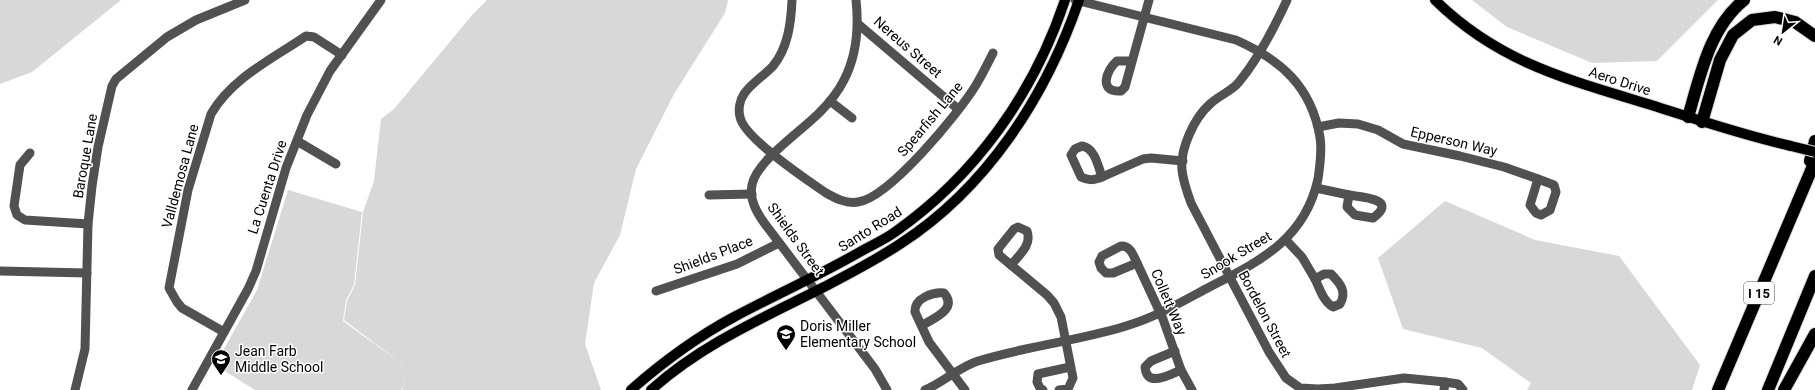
<svg xmlns="http://www.w3.org/2000/svg" width="1815" height="390" viewBox="0 0 1815 390" font-family="Roboto,sans-serif">
<style>
.green{fill:#d8d8d8}
.lines{fill:none;stroke-linecap:round;stroke-linejoin:round}
.major-casing{stroke:#dbdbdb;stroke-width:12}
.highway-casing{stroke:#dbdbdb;stroke-width:14}
.minor{stroke:#515151;stroke-width:9}
.major{stroke:#000;stroke-width:10}
.highway{stroke:#000;stroke-width:12}
.major-bridge-casing{stroke:#dbdbdb;stroke-width:12;stroke-linecap:butt}
.major-bridge{stroke:#000;stroke-width:10}
.labels{text-anchor:middle;stroke-width:3;stroke-linejoin:round;paint-order:stroke}
.shield{fill:#fff;stroke:#4c4c4c;stroke-width:1}
.shield-label{font-size:13px;font-weight:bold;fill:#000}
.street-label{font-size:14px;fill:#000;stroke:#fff}
.poi-label{font-size:14px;fill:#000;stroke:#fff;text-anchor:start}
</style>
<rect width="100%" height="100%" fill="#fff"/>
<!-- green -->
<g class="green">
<polygon points="0,0 121,0 32,72 0,84"/>
<polygon points="487,0 728,0 725,13 674,94 636,169 620,235 594,283 585,344 601,390 402,390 405,385 401,363 344,320 347,301 355,285 363,212 374,181 381,119 394,109 473,14"/>
<polygon points="1472,0 1718,0 1657,61 1592,63 1507,27"/>
<polygon points="288,190 362,212 354,285 346,300 343,321 401,363 405,385 401,390 255,390 215,365 257,290"/>
<polygon points="1445,201 1535,240 1619,256 1700,365 1692,390 1527,390 1531,383 1482,348 1403,329 1378,258"/>
</g>
<g class="lines">
<!-- major casing -->
<g class="major-casing">
<g id="major">
<path d="M1435,0C1498,62 1566,79 1648,104C1695,119 1742,135 1791,146"/>
<path d="M631,390C665,360 695,338 734,317C775,295 818,276 858,253C870,246 884,240 895,232C976,175 1034,93 1065,0"/>
<path d="M651,390C702,344 763,318 824,287C849,274 876,260 900,244C987,188 1046,96 1079,0"/>
</g>
</g>
<!-- highway casing -->
<g class="highway-casing">
<g id="highway">
<path d="M1688,117C1700,77 1709,28 1744,0"/>
<polyline points="1702,122 1720,60 1733,35 1752,20 1775,17 1795,22 1815,36"/>
<polyline points="1810,161 1815,141"/>
<polyline points="1718,390 1815,161"/>
<polyline points="1768,390 1815,276"/>
<polyline points="1784,390 1815,334"/>
</g>
</g>
<!-- minor -->
<g class="minor">
<path d="M792,0C791,23 788,48 773,66C764,76 751,83 744,94C740,100 738,109 740,117C744,138 807,180 826,193C835,198 846,204 858,202C889,198 959,113 976,85C982,75 988,63 993,53"/>
<path d="M856,0C859,28 857,55 844,80C838,92 829,103 820,112C803,130 756,161 752,185C749,200 757,213 765,224L875,369L887,390"/>
<path d="M1287,0C1275,26 1257,60 1239,82C1232,91 1218,96 1210,104C1194,118 1180,149 1182,170C1183,181 1187,192 1191,203L1269,352L1286,378L1300,388L1318,389L1335,388L1404,378L1445,382"/>
<polyline points="858,24 958,109"/>
<path d="M1132,61H1117C1106,70 1098,93 1121,91L1125,87L1149,0"/>
<polyline points="830,101 852,118"/>
<polyline points="1318,127 1339,123 1358,124 1378,130 1403,144 1460,156 1504,167 1538,179"/>
<polyline points="297,141 336,164"/>
<path d="M1082,146C1095,148 1098,166 1102,177C1094,180 1089,181 1081,177L1071,155L1075,149Z"/>
<polyline points="30,153 20,165 14,206 17,215 25,220 88,224"/>
<polyline points="1102,177 1143,159 1151,158 1183,161"/>
<polygon points="1538,179 1554,185 1556,192 1550,210 1541,215 1536,213 1530,205"/>
<polyline points="1316,188 1349,195"/>
<polyline points="709,195 752,194"/>
<path d="M1349,195C1362,197 1399,199 1373,218L1355,215L1347,207Z"/>
<path d="M1018,227L1027,231C1032,245 1020,254 1011,265L999,255L998,249L1014,229Z"/>
<polyline points="1286,240 1302,257 1315,279"/>
<path d="M1121,246C1131,246 1133,255 1137,263L1113,273H1106L1101,268L1099,262L1102,256Z"/>
<polyline points="1137,263 1163,319 1181,370 1192,390"/>
<polyline points="1011,265 1047,295 1054,303 1061,317 1073,378 1068,389 1059,390"/>
<polyline points="0,271 87,273"/>
<path d="M1324,274H1331C1341,284 1347,292 1340,304L1333,307C1323,301 1320,289 1315,279Z"/>
<polyline points="656,291 737,264 779,243"/>
<path d="M923,325C934,318 958,309 944,293C933,292 914,298 915,312L929,342L965,390"/>
<path d="M224,332L182,308L177,302L169,288L188,190L211,114C232,78 272,59 306,36L314,37L342,55"/>
<path d="M1175,351L1151,361L1145,367C1147,388 1169,375 1181,370"/>
<polyline points="75,390 85,349 88,224 92,186 98,147 112,86 116,79 167,37 196,20 245,0"/>
<polyline points="192,390 248,289 256,271 286,168 307,115 330,71 381,0"/>
<path d="M925,390C944,382 959,367 978,361C1027,346 1078,341 1126,326C1153,318 1178,304 1202,291C1255,263 1304,243 1318,179C1320,166 1322,150 1320,137C1311,86 1281,60 1236,40L1075,0"/>
<polyline points="1043,390 1040,388 1037,382 1038,374 1070,367"/>
<polyline points="1444,390 1445,382 1458,384 1463,390"/>
</g>
<!-- major -->
<use href="#major" class="major"/>
<!-- highway -->
<use href="#highway" class="highway"/>
<!-- major-bridge casing -->
<g class="major-bridge-casing">
<polyline id="major-bridge" points="1791,146 1815,152"/>
</g>
<!-- major-bridge -->
<use href="#major-bridge" class="major-bridge"/>
</g>
<!-- icons -->
<defs>
<g id="school-pin" transform="scale(1)"><path d="M0 17L-7.5 6A9.5 9.5 0 1 1 7.5 6Z" fill="#000" stroke="#fff"/><path d="M0-5L7-2L0 1L-7-2ZM-4 1L0 2.5L4 1V4Q0 6-4 4Z" fill="#fff"/></g>
</defs>
<g fill-rule="evenodd">
<use href="#school-pin" x="786" y="334"/>
<use href="#school-pin" x="221" y="359"/>
</g>
<g class="labels">
<!-- shield labels -->
<rect class="shield" x="1744" y="282" width="30" height="22" rx="3"/>
<g class="shield-label">
<text x="1759" y="298">I 15</text>
</g>
<!-- street labels -->
<g class="street-label">
<text transform="translate(908 47) rotate(41)" y="5">Nereus Street</text>
<text transform="translate(1620 81) rotate(18)" y="5">Aero Drive</text>
<text transform="translate(930 119) rotate(-50)" y="5">Spearfish Lane</text>
<text transform="translate(1454 141) rotate(13)" y="5">Epperson Way</text>
<text transform="translate(85 156) rotate(-80)" y="5">Baroque Lane</text>
<text transform="translate(180 176) rotate(-75)" y="5">Valldemosa Lane</text>
<text transform="translate(267 187) rotate(-72)" y="5">La Cuenta Drive</text>
<text transform="translate(870 229) rotate(-32)" y="5">Santo Road</text>
<text transform="translate(796 239) rotate(54)" y="5">Shields Street</text>
<text transform="translate(713 255) rotate(-21)" y="5">Shields Place</text>
<text transform="translate(1236 255) rotate(-31)" y="5">Snook Street</text>
<text transform="translate(1169 302) rotate(67)" y="5">Collett Way</text>
<text transform="translate(1265 314) rotate(62)" y="5">Bordelon Street</text>
</g>
<!-- poi labels -->
<g class="poi-label">
<text x="800" y="331">Doris Miller<tspan x="800" dy="16">Elementary School</tspan></text>
<text x="235" y="356">Jean Farb<tspan x="235" dy="16">Middle School</tspan></text>
</g>
</g>
<!-- north arrow -->
<g transform="translate(1783 32) rotate(210)" stroke="#ffffff" stroke-width="3" paint-order="stroke">
<path d="M0-3L7 15L0 10L-7 15Z" fill="#000000"/>
<text y="-6" font-size="11" font-weight="bold" text-anchor="middle" fill="#000000">N</text>
</g>
</svg>
